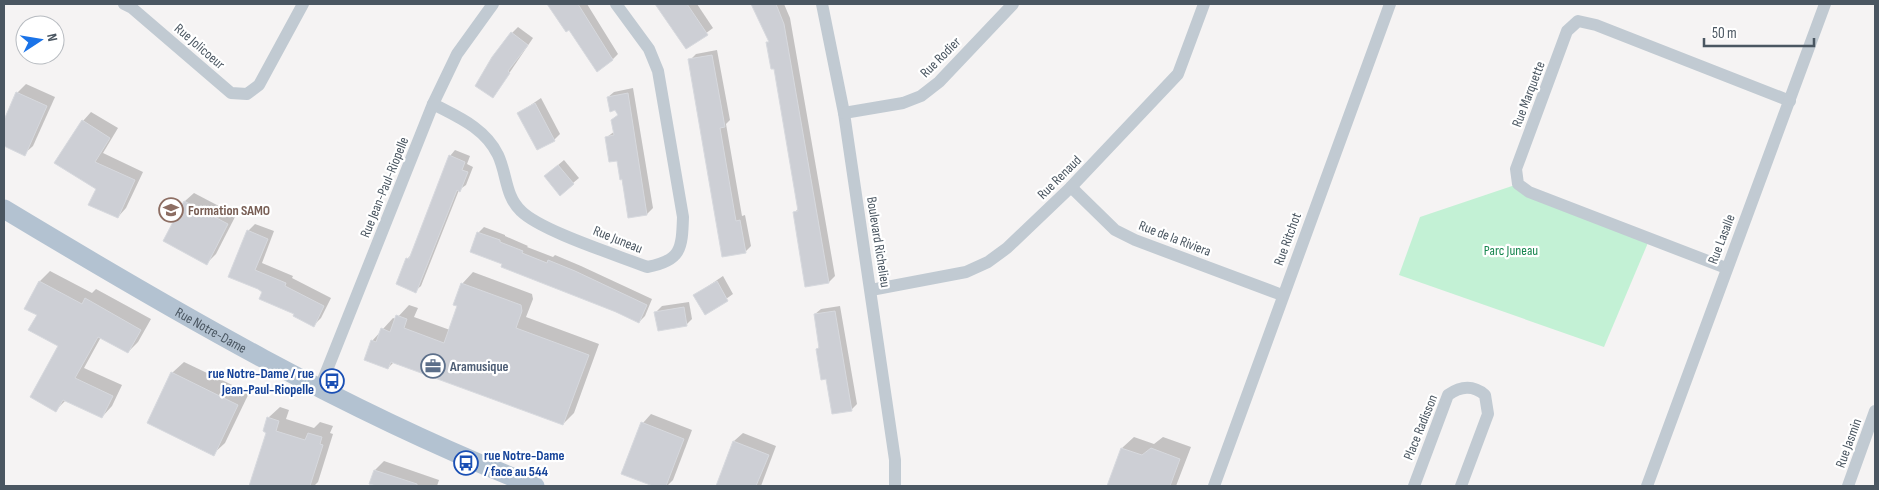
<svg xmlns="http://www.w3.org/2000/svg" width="1879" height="490" viewBox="0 0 1879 490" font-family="'Sofia Sans Condensed',sans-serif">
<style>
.green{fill:#c3f1d5}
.shadow{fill:#0003}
.building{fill:#cdcfd5;stroke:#d7d9de}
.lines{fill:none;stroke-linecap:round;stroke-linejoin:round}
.street{stroke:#c1cad2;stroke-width:12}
.primary{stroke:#b3c2d1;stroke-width:19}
.labels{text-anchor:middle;stroke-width:4.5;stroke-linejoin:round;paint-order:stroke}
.street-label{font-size:14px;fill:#4a5661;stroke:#fff}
.education-label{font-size:14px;font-weight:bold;fill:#785e54;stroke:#fff;text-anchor:start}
.park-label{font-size:14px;fill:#17864f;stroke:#fff}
.service-label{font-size:14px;font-weight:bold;fill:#4e5e75;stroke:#fff;text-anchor:start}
.transit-label{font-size:14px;font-weight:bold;fill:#164399;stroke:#fff;text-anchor:end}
</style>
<rect width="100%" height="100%" fill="#f5f3f3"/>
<!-- green -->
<polygon class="green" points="1518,184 1650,238 1604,347 1399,275 1420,217"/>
<!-- shadow -->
<g class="shadow">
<polygon points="549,4 587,4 618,54 613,59 569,28 566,30"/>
<polygon points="656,4 697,4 713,28 686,48"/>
<polygon points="753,4 784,4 790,18 835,276 829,282 806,286 795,212 799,208 775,67 767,43 770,40"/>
<polygon points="518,27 533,38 493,97 512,33"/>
<polygon points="717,50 730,120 726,124 742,216 745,215 751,246 745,252 723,256 690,60 696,54"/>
<polygon points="26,84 55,97 33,146 24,154 4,145 4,123 17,93"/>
<polygon points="633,88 653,208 647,214 629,217 618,160 607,137 615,131 619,114 608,97 614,92"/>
<polygon points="541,98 560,134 554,140 519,113"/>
<polygon points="91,112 118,128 103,153 143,172 126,208 118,217 97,188 83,121"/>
<polygon points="455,150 470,156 467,164 473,167 466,185 459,190 421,286 415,291 407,259 412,254 450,156"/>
<polygon points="564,160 579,178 573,183 551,171"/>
<polygon points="194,193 236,215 216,254 207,263 164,241 185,201"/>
<polygon points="255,224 274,231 262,263 293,276 292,278 331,298 321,318 313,326 264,291 230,277 248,231"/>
<polygon points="484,227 505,235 505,236 528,246 527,247 553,257 555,255 581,266 652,299 645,316 639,322 503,263 478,233"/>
<polygon points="50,271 92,293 96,289 151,319 138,342 128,352 101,337 84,368 122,385 112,406 102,417 66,400 56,410 60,346 38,315 26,308 40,281"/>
<polygon points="473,272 532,294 533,299 526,317 599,344 574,413 563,424 394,362 388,368 372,341 393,318 396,319 409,305 418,308 414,317 450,330 459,306 462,284"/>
<polygon points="723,276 733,294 706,313 695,295"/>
<polygon points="689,302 692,319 686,325 656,312 662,306"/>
<polygon points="840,306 857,404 851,410 827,378 817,349 820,346 815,314 821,309"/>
<polygon points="184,362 249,393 225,443 213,454 172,373"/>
<polygon points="280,407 289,410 286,419 314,428 320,422 333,426 330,433 333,434 318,482 314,486 251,486 268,432 268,418"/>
<polygon points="651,414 692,430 673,480 667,486 657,486 623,473 643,423"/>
<polygon points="743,433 776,446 761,486 717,486 734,441"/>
<polygon points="1134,437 1154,444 1163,437 1191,447 1176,486 1108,486 1122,448"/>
<polygon points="384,461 439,480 437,486 381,486 370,483 375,470"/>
</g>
<!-- building -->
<g class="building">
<polygon points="547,4 578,4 613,60 597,72 569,30 566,32"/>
<polygon points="655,4 687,4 708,35 686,49"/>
<polygon points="751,4 776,4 784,24 829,283 805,287 793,212 798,211 774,69 771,69 766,42 769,42"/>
<polygon points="511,32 528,45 508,71 510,73 493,98 475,86 492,57"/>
<polygon points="712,55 725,127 720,128 736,221 740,220 746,253 722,257 688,59"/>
<polygon points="16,92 47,106 25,156 4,146 4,120"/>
<polygon points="628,93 647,215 628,218 622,179 620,180 617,161 609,162 605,137 614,135 611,120 618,115 615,110 610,112 607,97"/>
<polygon points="535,103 555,141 537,150 517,113"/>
<polygon points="82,120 110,138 95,162 135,180 118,218 88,205 96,189 54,163"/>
<polygon points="449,155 465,162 462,170 468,172 460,192 457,190 416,293 396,284 406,258 409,259"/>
<polygon points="558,165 574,184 560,196 544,176"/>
<polygon points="184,201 228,224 207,265 163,241"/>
<polygon points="247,230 268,239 255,270 286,283 285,286 324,306 314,327 293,316 294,314 259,299 262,292 258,289 228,277"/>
<polygon points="477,232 500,240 500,242 523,251 522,253 547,263 548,260 575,271 647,305 639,323 616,312 501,267 502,264 470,252"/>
<polygon points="39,281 82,304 85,298 141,330 128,353 98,337 75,378 113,396 102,418 63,400 56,412 30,397 58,346 28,330 37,315 24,309"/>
<polygon points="717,281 728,301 705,315 693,295"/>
<polygon points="461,283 521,305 522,311 516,328 589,355 563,425 391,362 388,369 364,360 371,340 376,342 381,328 390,332 396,315 407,319 404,328 444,343 457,306 453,305"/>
<polygon points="684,307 687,326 658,331 654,312"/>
<polygon points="835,311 852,411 832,414 826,379 821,380 816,349 819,348 814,314"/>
<polygon points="171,372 238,405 214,456 147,423"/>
<polygon points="267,417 279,421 276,431 305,440 308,433 322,437 320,444 323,445 310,486 249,486 266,433 263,431"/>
<polygon points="641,422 684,439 666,486 653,486 621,474"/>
<polygon points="733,441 769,455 756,486 716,486"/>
<polygon points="1121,448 1142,455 1151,448 1180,459 1170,486 1107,486"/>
<polygon points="374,470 417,484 417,486 377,486 369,484"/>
</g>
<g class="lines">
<!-- street -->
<g class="street">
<polyline points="124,4 132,8 231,93 247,94 259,85 303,4"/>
<polyline points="822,4 844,113 895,460 895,486"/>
<path d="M433,104C458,117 485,128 498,155C507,174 505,196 521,211C541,231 617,255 647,267C681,261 682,249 683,217L658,71L649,49L616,4"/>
<polyline points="844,113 903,103 921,96 939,82 1013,4"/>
<polyline points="1071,187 1115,230 1135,240 1282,295"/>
<polyline points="1726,268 1529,192 1518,184 1516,169 1567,31 1578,21 1596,25 1790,101"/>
<polyline points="871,290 966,272 988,262 1007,248 1071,187 1178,74 1204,4"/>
<polyline points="319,390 433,104 457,54 493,4"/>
<polyline points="1214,486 1390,4"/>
<path d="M1414,486L1448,395C1461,386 1473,385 1485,395L1488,414L1461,486"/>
<polyline points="1647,486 1825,4"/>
<polyline points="1848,486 1875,411"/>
</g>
<!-- primary -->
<path class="primary" id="s1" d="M4,209C175,312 348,413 535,486"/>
</g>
<!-- icons -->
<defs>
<g id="school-ring" transform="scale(1.25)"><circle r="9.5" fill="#fff" stroke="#8d6e63" stroke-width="1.5"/><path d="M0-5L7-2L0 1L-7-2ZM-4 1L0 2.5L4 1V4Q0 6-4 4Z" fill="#8d6e63"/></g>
<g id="office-ring" transform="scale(1.25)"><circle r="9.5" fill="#fff" stroke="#5c6f8a" stroke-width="1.5"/><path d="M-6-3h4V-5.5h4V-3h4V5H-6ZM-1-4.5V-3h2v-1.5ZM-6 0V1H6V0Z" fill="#5c6f8a"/></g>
<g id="bus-ring" transform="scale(1.25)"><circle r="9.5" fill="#fff" stroke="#1a4fb4" stroke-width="1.5"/><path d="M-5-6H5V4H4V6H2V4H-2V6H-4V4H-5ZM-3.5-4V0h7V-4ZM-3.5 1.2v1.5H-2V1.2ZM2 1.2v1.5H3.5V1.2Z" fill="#1a4fb4"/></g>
</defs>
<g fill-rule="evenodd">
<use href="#school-ring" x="171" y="210"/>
<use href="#office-ring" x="433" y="366"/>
<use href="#bus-ring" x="332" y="381"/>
<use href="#bus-ring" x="466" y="463"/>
</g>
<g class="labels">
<!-- street labels -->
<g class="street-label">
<text transform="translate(200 46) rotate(41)" y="5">Rue Jolicoeur</text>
<text transform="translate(940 57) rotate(-45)" y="5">Rue Rodier</text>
<text transform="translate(1528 94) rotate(-69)" y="5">Rue Marquette</text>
<text transform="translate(1059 177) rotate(-45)" y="5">Rue Renaud</text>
<text transform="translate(384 187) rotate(-68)" y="5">Rue Jean-Paul-Riopelle</text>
<text transform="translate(1175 238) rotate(21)" y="5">Rue de la Riviera</text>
<text transform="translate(618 239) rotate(22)" y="5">Rue Juneau</text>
<text transform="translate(1287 239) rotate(-70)" y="5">Rue Ritchot</text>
<text transform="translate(1721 239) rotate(-69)" y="5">Rue Lasalle</text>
<text transform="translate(879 242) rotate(81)" y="5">Boulevard Richelieu</text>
<text dy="5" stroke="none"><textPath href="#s1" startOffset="240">Rue Notre-Dame</textPath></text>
<text transform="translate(1420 427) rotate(-68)" y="5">Place Radisson</text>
<text transform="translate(1848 443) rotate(-70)" y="5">Rue Jasmin</text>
</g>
<!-- education labels -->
<g class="education-label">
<text x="188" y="215">Formation SAMO</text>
</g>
<!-- park labels -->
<g class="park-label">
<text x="1511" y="255">Parc Juneau</text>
</g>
<!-- service labels -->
<g class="service-label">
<text x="450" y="371">Aramusique</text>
</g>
<!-- transit labels -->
<g class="transit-label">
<text x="314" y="378">rue Notre-Dame / rue<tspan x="314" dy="16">Jean-Paul-Riopelle</tspan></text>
<text x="484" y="460" text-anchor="start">rue Notre-Dame<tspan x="484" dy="16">/ face au 544</tspan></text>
</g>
</g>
<!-- border -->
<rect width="1879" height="490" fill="none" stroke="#4a5661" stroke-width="10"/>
<!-- north arrow -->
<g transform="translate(40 40) rotate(78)"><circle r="24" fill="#ffffff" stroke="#b7bbc0"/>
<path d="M0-4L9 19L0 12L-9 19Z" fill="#1a73e8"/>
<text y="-8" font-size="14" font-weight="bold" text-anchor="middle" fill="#4a5661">N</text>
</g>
<!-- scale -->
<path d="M1704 38v8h110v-8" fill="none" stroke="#4a5661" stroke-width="2.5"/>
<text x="1712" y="38" font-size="15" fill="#4a5661" stroke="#ffffff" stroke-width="4" paint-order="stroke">50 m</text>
</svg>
